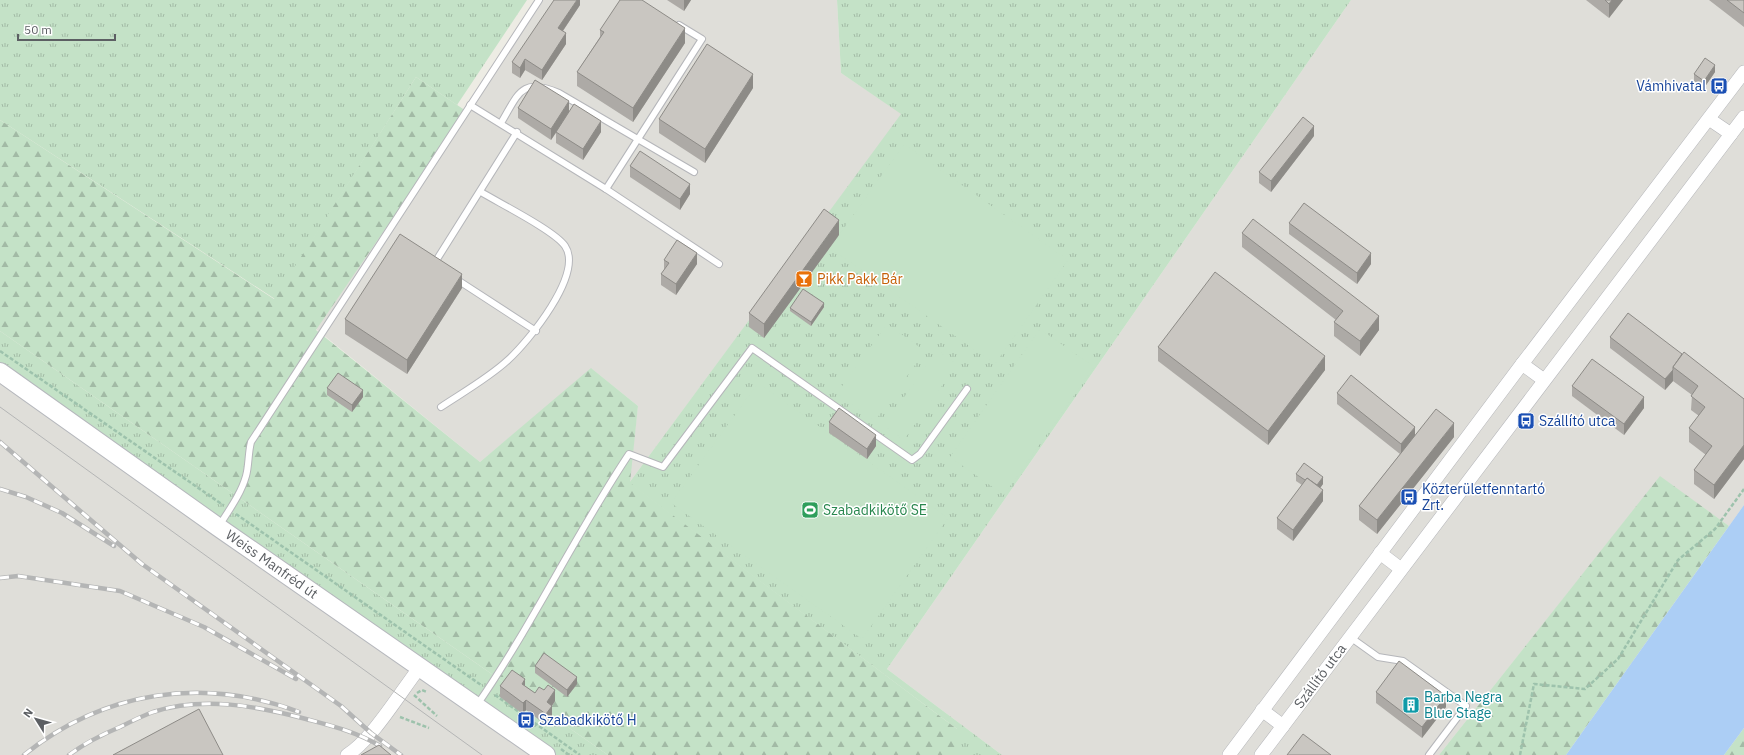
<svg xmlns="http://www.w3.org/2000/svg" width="1744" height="755" viewBox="0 0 1744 755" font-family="'IBM Plex Sans',sans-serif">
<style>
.industrial{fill:#dfded9}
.grass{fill:url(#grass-tufts)}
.forest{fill:url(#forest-firs)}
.pitch{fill:#c4e2c7}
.water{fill:#accef5}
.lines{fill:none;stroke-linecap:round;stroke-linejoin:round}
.service-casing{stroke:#b5b6ba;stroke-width:8}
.minor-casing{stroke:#b5b6ba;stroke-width:14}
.secondary-casing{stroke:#b6b8bd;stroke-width:20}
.path{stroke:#9dc2ac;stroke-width:2.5;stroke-dasharray:4 2;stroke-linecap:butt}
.service{stroke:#fff;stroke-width:6}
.minor{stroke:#fff;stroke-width:13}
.secondary{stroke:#fff;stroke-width:18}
.tram{stroke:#b4b5b5;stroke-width:1}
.rail-casing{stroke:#b4b5b5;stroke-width:4.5}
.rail{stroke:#fff;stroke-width:3;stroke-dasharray:9;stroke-linecap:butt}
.wall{fill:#adaaa6}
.shaded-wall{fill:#8d8b87}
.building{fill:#c9c6c1;stroke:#8d8b87}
.labels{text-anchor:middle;stroke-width:3;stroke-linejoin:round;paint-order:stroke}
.transit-label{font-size:14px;fill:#164399;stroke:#fff;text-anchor:start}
.food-label{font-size:14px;fill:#c56008;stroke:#fff;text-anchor:start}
.leisure-label{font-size:14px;fill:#27864d;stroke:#fff;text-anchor:start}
.street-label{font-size:14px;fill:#5c5f63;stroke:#fff}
.culture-label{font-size:14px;fill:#0d838f;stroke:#fff;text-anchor:start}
</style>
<defs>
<pattern id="grass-tufts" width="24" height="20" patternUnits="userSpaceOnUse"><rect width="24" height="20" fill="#c4e2c7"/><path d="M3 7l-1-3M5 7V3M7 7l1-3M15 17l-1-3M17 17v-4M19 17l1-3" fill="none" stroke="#a2baa5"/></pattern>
<pattern id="forest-firs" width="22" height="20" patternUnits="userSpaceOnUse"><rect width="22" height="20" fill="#c4e2c7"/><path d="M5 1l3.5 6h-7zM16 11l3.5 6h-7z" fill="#a2baa5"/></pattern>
</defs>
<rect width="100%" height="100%" fill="#edece4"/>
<!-- industrial -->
<g class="industrial">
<polygon points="539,0 837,0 841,73 902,114 629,483 638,406 592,369 480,462 316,329"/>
<polygon points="1351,0 1744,0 1744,505 1729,526 1660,477 1439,755 1002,755 887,669"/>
<polygon points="0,372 546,755 0,755"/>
</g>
<!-- grass -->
<g class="grass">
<polygon points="0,0 527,0 457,105 416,77 275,299 0,120"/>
<polygon points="837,0 1351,0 887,669 1002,755 957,755 957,729 629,483 901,114 841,73"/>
<polygon points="0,331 608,755 546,755 0,372"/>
</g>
<!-- forest -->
<g class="forest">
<polygon points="416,77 466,111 316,330 480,462 591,368 638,406 630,483 957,729 957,755 608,755 0,331 0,120 274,299"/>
<polygon points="1660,476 1729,526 1566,755 1439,755"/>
<polygon points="1744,728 1744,755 1724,755"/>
</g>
<!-- pitch -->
<g class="pitch">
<polygon points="904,144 1068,260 995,364 830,248"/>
<polygon points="887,324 925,351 875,421 837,393"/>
<polygon points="1040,329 1094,367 1004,495 950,457"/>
<polygon points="937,350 957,364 904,440 884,426"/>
<polygon points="758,383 948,518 862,639 671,503"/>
</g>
<!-- water -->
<polygon class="water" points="1744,505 1744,728 1724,755 1566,755"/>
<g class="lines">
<!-- service casing -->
<g class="service-casing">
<g id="service">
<polyline points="470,105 606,189 702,39 679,25"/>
<path d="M501,123C519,93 521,77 559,93L694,172"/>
<polyline points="606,189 719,264"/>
<polyline points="434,264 517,132"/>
<polyline points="456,279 536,331"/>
<path d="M441,407C462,393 490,377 508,360C528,342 584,274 565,246C555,231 499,203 481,192"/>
<path d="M219,526C229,510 241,494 246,476C249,465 248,454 251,442L539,0"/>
<polyline points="1350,637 1378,657 1403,661 1466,706 1429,755"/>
<path d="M477,705C533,624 575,535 629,454L663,467L752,348L912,460L920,454L967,389"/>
</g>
</g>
<!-- minor casing -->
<g class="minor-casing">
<g id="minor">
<polyline points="1709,119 1731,134"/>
<polyline points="1522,364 1544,380"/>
<polyline points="1380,553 1401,569"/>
<polyline points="1262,710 1283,726"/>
<path d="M347,755C372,740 401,691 420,667"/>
<polyline points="1229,755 1522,364 1744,72"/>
<polyline points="1261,755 1744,117"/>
</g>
</g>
<!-- secondary casing -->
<g class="secondary-casing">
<polyline id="secondary" points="0,372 218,527 546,755"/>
</g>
<!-- path -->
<g class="path">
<polyline points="0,351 223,505"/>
<polyline points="236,514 481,685"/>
<polyline points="417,693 422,690 427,692"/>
<polyline points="414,695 437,716"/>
<polyline points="495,695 580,755"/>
<polyline points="400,717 429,728"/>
<polyline points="561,749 569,755"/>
<polyline points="1520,755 1534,684 1585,689 1618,659 1678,560 1715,529 1744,489"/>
</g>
<!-- service -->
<use href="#service" class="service"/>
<!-- minor -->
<use href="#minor" class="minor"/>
<!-- secondary -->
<use href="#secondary" class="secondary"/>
<!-- tram -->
<polyline class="tram" points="0,407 482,755"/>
<!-- rail casing -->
<g class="rail-casing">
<g id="rail">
<polyline points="0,442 142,564 341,706 371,733 401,755"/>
<polyline points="0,489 26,497 62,513 114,546"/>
<polyline points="0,578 18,576 120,591 204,627 296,679"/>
<path d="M24,755C103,691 203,676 299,712"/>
<path d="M69,755C85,743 101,735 120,727C130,722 142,716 153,712C203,696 257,706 306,719C332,726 357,732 380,746"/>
</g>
</g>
<!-- rail -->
<use href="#rail" class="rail"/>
</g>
<!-- wall -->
<g class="wall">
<polygon points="580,0 580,5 563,31 566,44 542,80 525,70 520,78 512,73 512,62"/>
<polygon points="667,0 691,0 684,11"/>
<polygon points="1586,0 1623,0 1609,18"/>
<polygon points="1709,0 1744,0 1744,27"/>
<polygon points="600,30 685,43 633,122 577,86 577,72 600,37"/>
<polygon points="1715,72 1704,88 1694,81 1694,74"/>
<polygon points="753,88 705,163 659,133 659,119"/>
<polygon points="518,108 569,111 601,132 583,160 556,143 556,133 551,140 518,118"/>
<polygon points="1314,136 1271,192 1259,183 1259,172"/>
<polygon points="630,166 690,194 680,210 630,177"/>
<polygon points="1289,223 1371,264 1357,284 1289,234"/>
<polygon points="1242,233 1379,330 1360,356 1334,336 1334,322 1336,320 1242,247"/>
<polygon points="839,235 764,338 749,327 749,313"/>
<polygon points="664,260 697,264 676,295 661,285 661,274 664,270"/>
<polygon points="462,288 407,374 345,334 345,319"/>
<polygon points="824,307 811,326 790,311 790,308"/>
<polygon points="1610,337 1682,354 1744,399 1744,459 1714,499 1694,484 1694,470 1706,455 1689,442 1689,428 1699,416 1691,410 1692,395 1673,381 1665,390 1610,348"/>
<polygon points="1158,347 1325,370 1268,445 1158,361"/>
<polygon points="1572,386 1644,408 1624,435 1572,396"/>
<polygon points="327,388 363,397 352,412 327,395"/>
<polygon points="1337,393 1415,435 1454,437 1377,534 1359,520 1359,506 1400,454 1337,404"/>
<polygon points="829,422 876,446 867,459 829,433"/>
<polygon points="1296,474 1323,484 1320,488 1323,501 1293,541 1277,529 1277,518 1302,485 1296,481"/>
<polygon points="535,666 577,684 567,697 535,673"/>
<polygon points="500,686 525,686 535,693 555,701 552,706 552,717 546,725 526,710 523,714 500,697"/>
<polygon points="1376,692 1446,707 1422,738 1376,703"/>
</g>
<!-- shaded-wall -->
<g class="shaded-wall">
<polygon points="577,0 580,0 580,5 558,38 558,28"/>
<polygon points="684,0 691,0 684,11"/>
<polygon points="1612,0 1623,0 1609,18 1609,4"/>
<polygon points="685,28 685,43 633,122 633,108"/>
<polygon points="566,33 566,44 542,80 542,70"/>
<polygon points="525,59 525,70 520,78 520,68"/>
<polygon points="1715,65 1715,72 1704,88 1704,81"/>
<polygon points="753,74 753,88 705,163 705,149"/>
<polygon points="569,101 569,112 551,140 551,129"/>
<polygon points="601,121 601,132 583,160 583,149"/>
<polygon points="1314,126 1314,136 1271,192 1271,181"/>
<polygon points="690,184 690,194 680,210 680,199"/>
<polygon points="839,220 839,235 764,338 764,324"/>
<polygon points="697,253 697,264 676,295 676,284"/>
<polygon points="1371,253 1371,264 1357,284 1357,273"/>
<polygon points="462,274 462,288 407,374 407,360"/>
<polygon points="824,303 824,307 811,326 811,322"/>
<polygon points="1379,316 1379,330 1360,356 1360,341"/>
<polygon points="1325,356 1325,370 1268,445 1268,431"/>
<polygon points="1673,370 1673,381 1665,390 1665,379"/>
<polygon points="363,390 363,397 352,412 352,405"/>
<polygon points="1644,397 1644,408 1624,435 1624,424"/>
<polygon points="1454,423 1454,437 1377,534 1377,520"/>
<polygon points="1415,427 1415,437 1401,455 1401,444"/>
<polygon points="876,435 876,446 867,459 867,449"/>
<polygon points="1744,445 1744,459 1714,499 1714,485"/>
<polygon points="1323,477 1323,484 1315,495 1315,488"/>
<polygon points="1323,490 1323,501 1293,541 1293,530"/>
<polygon points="577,677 577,684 567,697 567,690"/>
<polygon points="525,679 525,690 522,684"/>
<polygon points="555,690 555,701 547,713 547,702"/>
<polygon points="1446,696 1446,707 1422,738 1422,727"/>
<polygon points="526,700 526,710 523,714 523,703"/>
<polygon points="552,706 552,717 546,725 546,714"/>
</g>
<!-- building -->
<g class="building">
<polygon points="554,0 577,0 558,28 566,33 542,70 525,59 520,68 512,62"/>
<polygon points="620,0 642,0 685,28 633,108 577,72 604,32 600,30"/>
<polygon points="1605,0 1612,0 1609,4"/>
<polygon points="1727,0 1744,0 1744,13"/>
<polygon points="707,44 753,74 705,149 659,119"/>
<polygon points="1705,58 1715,65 1704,81 1694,74"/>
<polygon points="535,80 569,101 551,129 518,108"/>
<polygon points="574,104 601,121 583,149 556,132"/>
<polygon points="1303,117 1314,126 1271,181 1259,172"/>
<polygon points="640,151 690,184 680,199 630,166"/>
<polygon points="1304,203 1371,253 1357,273 1289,223"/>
<polygon points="824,209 839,220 764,324 749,313"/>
<polygon points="1253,219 1379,316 1360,341 1334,322 1343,311 1242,233"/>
<polygon points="400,234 462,274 407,360 345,319"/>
<polygon points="677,240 697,253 676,284 661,274 669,263 664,260"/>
<polygon points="1215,272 1325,356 1268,431 1158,347"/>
<polygon points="803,289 824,303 811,322 790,308"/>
<polygon points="1628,313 1682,354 1673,367 1673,370 1665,379 1610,337"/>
<polygon points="1684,352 1744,399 1744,445 1714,485 1694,470 1712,446 1689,428 1705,407 1691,396 1698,386 1673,367"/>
<polygon points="1592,359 1644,397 1624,424 1572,386"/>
<polygon points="338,373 363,390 352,405 327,388"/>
<polygon points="1351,375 1415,427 1401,444 1337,393"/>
<polygon points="839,408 876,435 867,449 829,422"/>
<polygon points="1436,409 1454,423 1377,520 1359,506"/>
<polygon points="1304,463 1323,477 1317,485 1307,478 1305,480 1296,474"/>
<polygon points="1307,478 1323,490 1293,530 1277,518"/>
<polygon points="544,653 577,677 567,690 535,666"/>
<polygon points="1399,661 1446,696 1422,727 1376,692"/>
<polygon points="512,670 525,679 522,684 535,693 539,687 544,690 548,685 555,690 547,702 552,706 546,714 526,700 523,703 500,686"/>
<polygon points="199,709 223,755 113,755"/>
<polygon points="1303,734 1331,755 1287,755"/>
<polygon points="379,745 391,755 361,755"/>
</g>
<!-- icons -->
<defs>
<g id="bus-square" transform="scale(0.9)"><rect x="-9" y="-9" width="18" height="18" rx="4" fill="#1a4fb4" stroke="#fff"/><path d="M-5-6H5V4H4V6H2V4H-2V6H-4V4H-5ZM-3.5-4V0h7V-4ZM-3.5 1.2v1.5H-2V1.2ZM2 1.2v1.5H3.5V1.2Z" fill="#fff"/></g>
<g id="bar-square" transform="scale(0.9)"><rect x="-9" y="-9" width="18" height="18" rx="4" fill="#e8710a" stroke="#fff"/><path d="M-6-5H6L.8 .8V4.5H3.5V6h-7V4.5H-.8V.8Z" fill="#fff"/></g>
<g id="stadium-square" transform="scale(0.9)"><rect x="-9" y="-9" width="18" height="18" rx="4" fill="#2e9e5b" stroke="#fff"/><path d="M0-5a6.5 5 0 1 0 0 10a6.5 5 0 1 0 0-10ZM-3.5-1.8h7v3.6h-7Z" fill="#fff"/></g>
<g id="building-square" transform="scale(0.9)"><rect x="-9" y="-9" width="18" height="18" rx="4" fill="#0f9aa8" stroke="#fff"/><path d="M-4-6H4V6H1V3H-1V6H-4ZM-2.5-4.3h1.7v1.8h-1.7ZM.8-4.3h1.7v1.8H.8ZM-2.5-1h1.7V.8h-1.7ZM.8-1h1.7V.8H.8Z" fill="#fff"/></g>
</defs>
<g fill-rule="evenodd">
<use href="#bus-square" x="1719" y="86"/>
<use href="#bar-square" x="804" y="279"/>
<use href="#bus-square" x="1526" y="421"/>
<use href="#bus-square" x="1409" y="497"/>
<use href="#stadium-square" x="810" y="510"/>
<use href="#building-square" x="1411" y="705"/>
<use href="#bus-square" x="526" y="720"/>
</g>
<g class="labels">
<!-- transit labels -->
<g class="transit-label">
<text x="1706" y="91" text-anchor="end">Vámhivatal</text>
<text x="1539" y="426">Szállító utca</text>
<text x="1422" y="494">Közterületfenntartó<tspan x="1422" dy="16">Zrt.</tspan></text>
<text x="539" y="725">Szabadkikötő H</text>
</g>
<!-- food labels -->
<g class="food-label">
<text x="817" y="284">Pikk Pakk Bár</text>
</g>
<!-- leisure labels -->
<g class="leisure-label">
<text x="823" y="515">Szabadkikötő SE</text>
</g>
<!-- street labels -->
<g class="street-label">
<text transform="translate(272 564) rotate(35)" y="5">Weiss Manfréd út</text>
<text transform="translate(1320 676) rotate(-53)" y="5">Szállító utca</text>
</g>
<!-- culture labels -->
<g class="culture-label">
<text x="1424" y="702">Barba Negra<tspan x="1424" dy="16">Blue Stage</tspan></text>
</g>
</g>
<!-- north arrow -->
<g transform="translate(36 719) rotate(307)" stroke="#ffffff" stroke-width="3" paint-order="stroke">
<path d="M0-3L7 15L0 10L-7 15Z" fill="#5c5f63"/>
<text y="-6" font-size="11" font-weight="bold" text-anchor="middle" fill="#5c5f63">N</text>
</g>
<!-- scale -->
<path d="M18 34v6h97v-6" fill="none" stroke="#5c5f63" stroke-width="2"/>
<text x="24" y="34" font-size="12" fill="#5c5f63" stroke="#ffffff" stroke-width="3" paint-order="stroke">50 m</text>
</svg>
